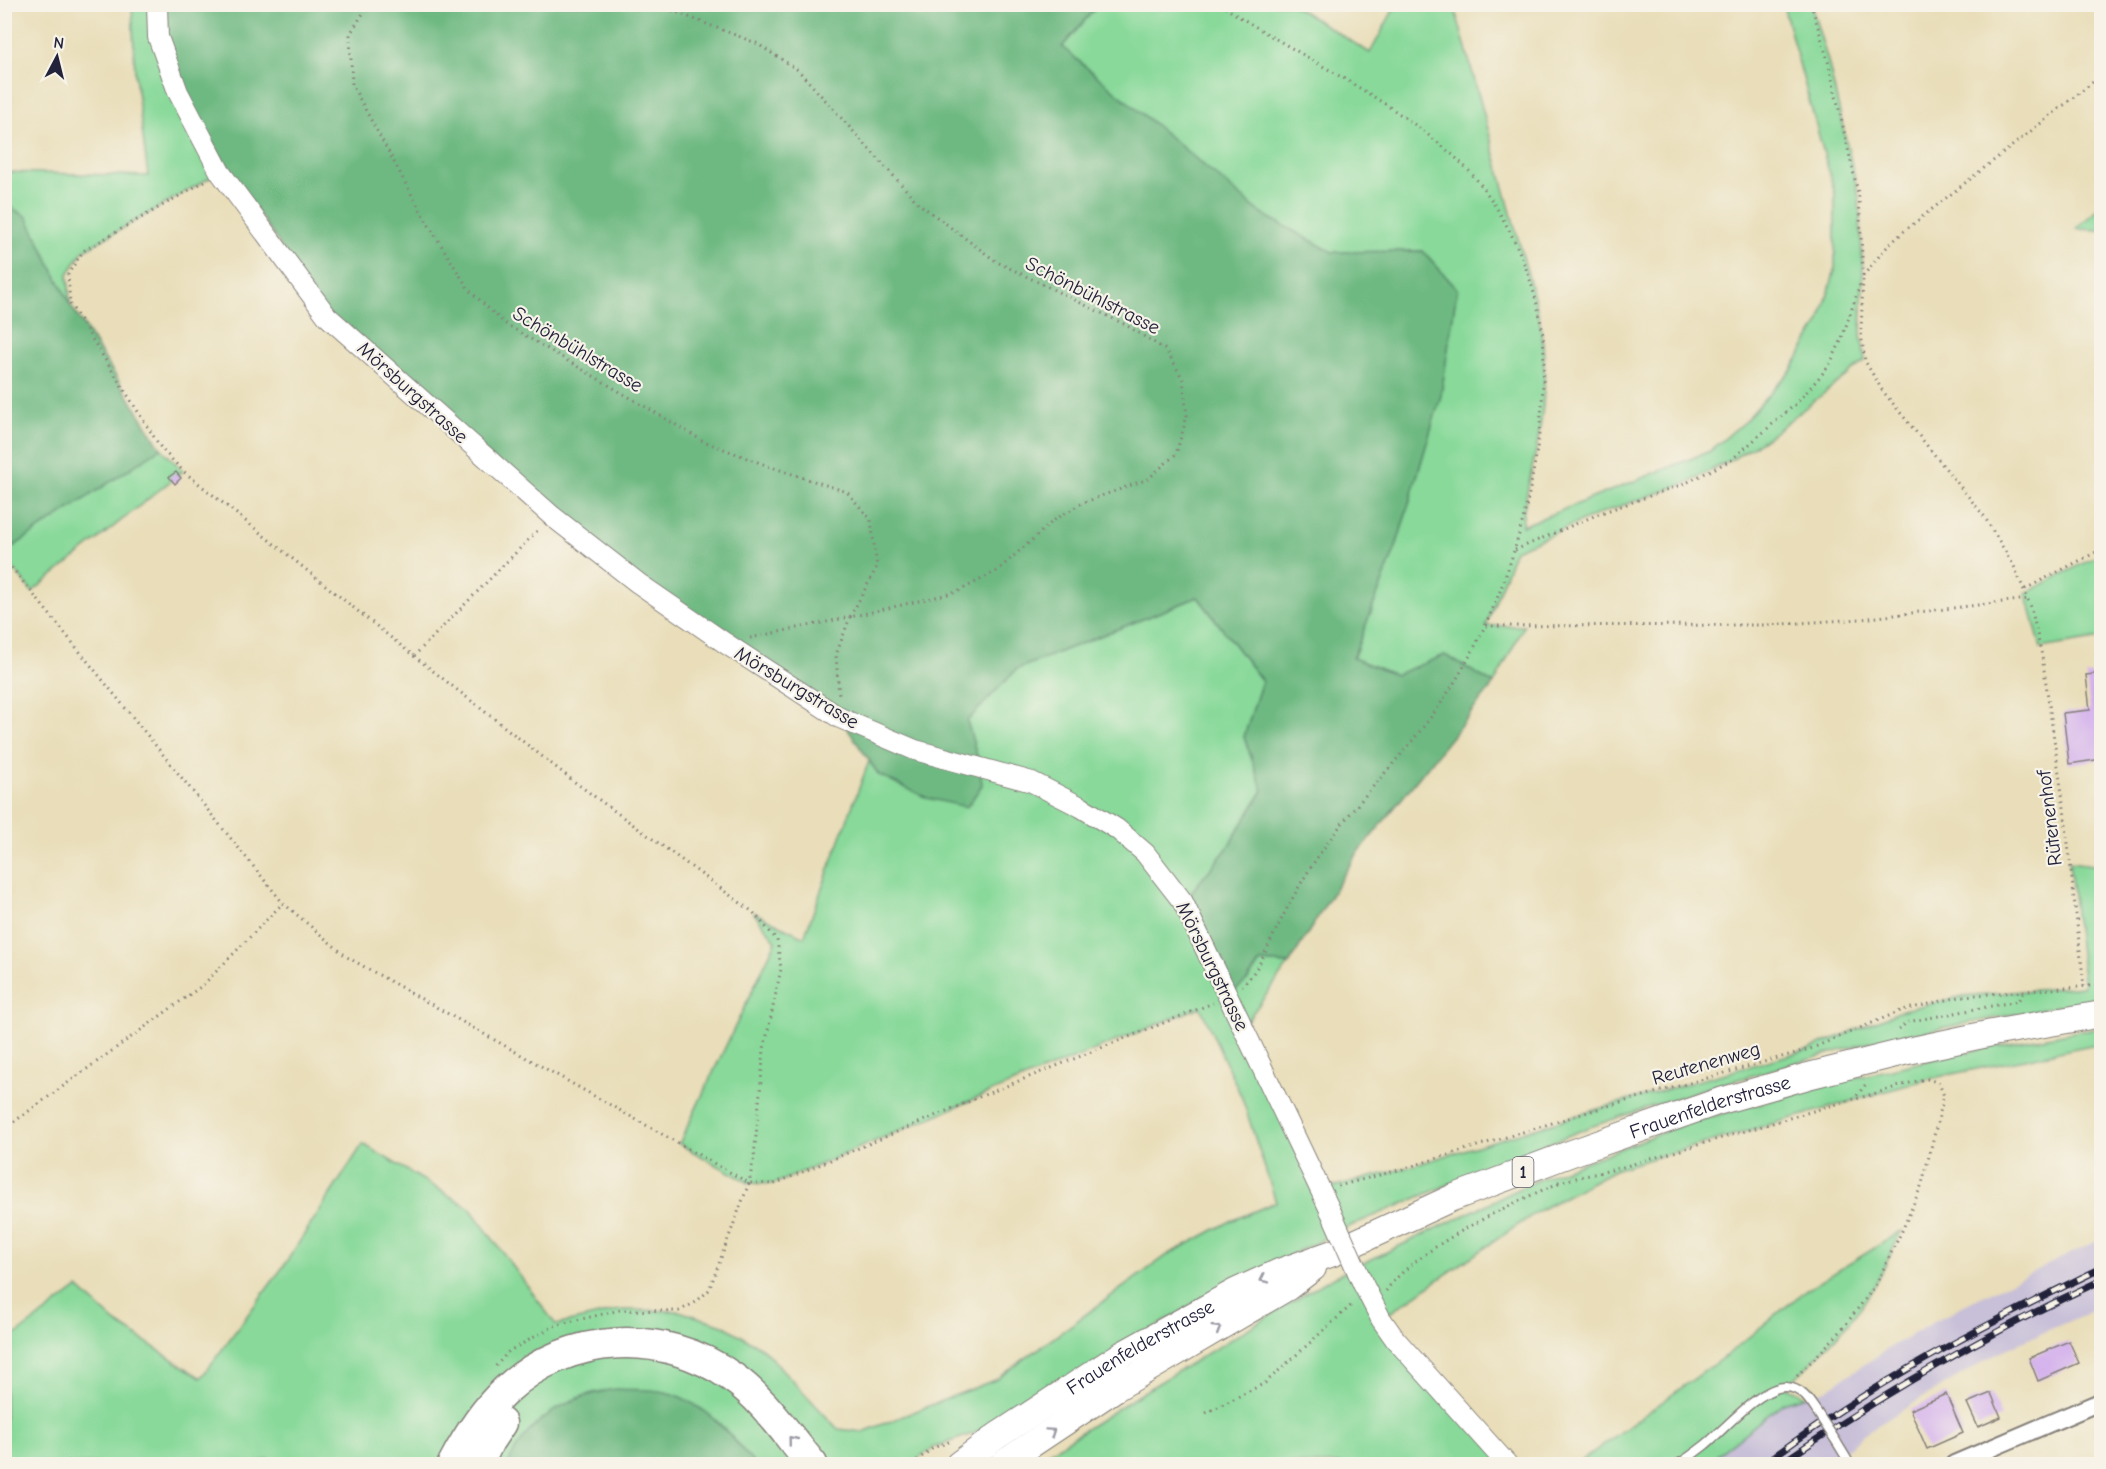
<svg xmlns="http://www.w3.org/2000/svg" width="2106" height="1469" viewBox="0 0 2106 1469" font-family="'Comic Neue',sans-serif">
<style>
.industrial{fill:#c8bfd8}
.green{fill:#88d99a;stroke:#557e6a;stroke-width:1.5}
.forest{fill:#6eb982;stroke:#486e5e;stroke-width:1.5}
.building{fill:#d2aded}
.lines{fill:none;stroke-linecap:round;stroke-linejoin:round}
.service-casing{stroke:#86807a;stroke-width:11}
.minor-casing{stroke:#86807a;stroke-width:20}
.tertiary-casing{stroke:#86807a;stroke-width:22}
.primary-casing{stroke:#86807a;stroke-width:28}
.motorway-casing{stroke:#86807a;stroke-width:33}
.path{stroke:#86807a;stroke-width:3;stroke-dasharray:1.5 4.5;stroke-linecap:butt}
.service{stroke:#fff;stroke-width:8}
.minor{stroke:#fff;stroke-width:16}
.tertiary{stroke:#fff;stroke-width:20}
.primary{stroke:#fff;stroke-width:26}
.motorway{stroke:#fff;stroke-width:30}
.rail-casing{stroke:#22223b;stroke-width:7}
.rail{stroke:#f7f3e8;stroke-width:4.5;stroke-dasharray:14;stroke-linecap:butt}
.service-bridge-casing{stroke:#86807a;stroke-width:11;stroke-linecap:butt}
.tertiary-bridge-casing{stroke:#86807a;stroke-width:22;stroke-linecap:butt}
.service-bridge{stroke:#fff;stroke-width:8}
.tertiary-bridge{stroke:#fff;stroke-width:20}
.oneway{stroke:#9c9ca7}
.labels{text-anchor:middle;stroke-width:4.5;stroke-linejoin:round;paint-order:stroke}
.shield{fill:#f7f3e8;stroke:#62616f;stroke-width:1.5}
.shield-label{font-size:18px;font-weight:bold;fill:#22223b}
.street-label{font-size:20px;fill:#22223b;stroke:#f7f3e8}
</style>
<rect width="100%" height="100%" fill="#f7f3e8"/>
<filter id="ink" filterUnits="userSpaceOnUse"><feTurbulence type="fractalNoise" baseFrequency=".0167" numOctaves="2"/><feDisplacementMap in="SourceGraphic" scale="12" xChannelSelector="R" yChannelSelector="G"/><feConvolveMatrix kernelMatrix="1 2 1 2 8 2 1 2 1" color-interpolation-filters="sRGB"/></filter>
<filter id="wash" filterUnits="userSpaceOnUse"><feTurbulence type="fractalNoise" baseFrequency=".008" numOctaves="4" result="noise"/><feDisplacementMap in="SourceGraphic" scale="24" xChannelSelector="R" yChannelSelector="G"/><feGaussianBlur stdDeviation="1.35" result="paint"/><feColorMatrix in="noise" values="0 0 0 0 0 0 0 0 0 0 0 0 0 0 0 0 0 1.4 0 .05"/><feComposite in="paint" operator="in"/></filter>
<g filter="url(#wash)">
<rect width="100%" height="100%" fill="#e9deb9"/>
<!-- industrial -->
<polygon class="industrial" points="2101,1239 2101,1307 1997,1353 1863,1434 1858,1441 1827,1462 1819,1464 1706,1464 1783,1403 1826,1390 1892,1346 1960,1307"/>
<!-- green -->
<g class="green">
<path d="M1291,4L1370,53L1396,5H1454L1537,308C1547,350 1546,397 1538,440C1533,468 1524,498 1522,526L1710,451L1745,421L1792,369L1820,321L1835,270V194L1783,5H1811L1828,61L1859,197L1863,276L1861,334L1865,361L1767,438L1731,460L1684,484L1601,513L1515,550L1486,626H1524L1494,684L1445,655L1395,675L1353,658L1396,547L1441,395L1457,289L1423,251L1332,252L1262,214L1062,47L1098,5Z"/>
<polygon points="132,5 157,5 220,172 83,251 68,274 70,304 27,217 5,204 5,172 148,176 135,75"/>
<polygon points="2101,206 2101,230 2076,229"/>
<polygon points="161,448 183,471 32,592 5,558 5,552"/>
<polygon points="2101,554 2101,638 2041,648 2026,593"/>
<path d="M1198,597L1262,681L1244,737L1263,790L1226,850L1183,902L1247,981L1260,962L1289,964L1243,1026L1321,1190L1399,1170L1601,1108L1810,1049L1903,1010L1964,996L2084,986L2069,862L2101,866V998L1878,1040L1697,1091L1590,1127L1524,1153L1357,1223L1213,1292L991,1427L933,1448L912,1464H754C736,1442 716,1413 688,1402C678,1398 666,1398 656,1396C643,1394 628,1389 615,1390C570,1391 526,1425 508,1464H277L267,1459L257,1464H5V1343L78,1288L115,1322L201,1378L283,1267L363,1144L470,1208L556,1325L620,1310L679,1311L723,1325L763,1349L838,1429L863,1432L997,1379L1169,1254L1231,1221L1276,1202L1242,1098L1200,1007L984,1095L774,1184L749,1183L679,1144L776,941L753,912L804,937L869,761L879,775L980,766L967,721L1017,669Z"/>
<polygon points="2101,1027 2101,1043 1928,1079 1616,1169 1540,1210 1381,1319 1507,1464 1031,1464 1142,1393 1330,1279 1540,1179 1682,1125 1833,1083 1955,1054"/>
<path d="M1902,1231C1893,1249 1885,1267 1875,1285C1853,1324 1818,1356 1786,1387L1806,1396L1783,1403L1706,1464H1577L1728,1354L1805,1291Z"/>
</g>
<!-- forest -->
<g class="forest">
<polygon points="157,5 1098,5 1062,47 1262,214 1332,252 1423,251 1457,289 1441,395 1396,547 1353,658 1395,675 1445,655 1494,684 1354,858 1289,964 1260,962 1247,981 1228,997 1183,902 1226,850 1263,791 1244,737 1262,681 1198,597 1017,669 967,721 980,766 982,785 967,807 927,798 879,775 840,718 638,583 327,316 178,92"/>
<polygon points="5,204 27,217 70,304 161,448 5,552"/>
<path d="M616,1389C630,1390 645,1389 659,1391C699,1396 731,1435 754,1464H508C529,1419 568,1396 616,1389Z"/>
</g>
<g id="blocks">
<!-- building -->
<g class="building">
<polygon points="176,472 181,478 175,484 169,477"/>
<polygon points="2102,673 2102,759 2069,764 2063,713 2090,710 2086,675"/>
<polygon points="2069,1341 2079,1363 2038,1381 2029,1358"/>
<polygon points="1991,1393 2001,1417 1978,1427 1967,1403"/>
<polygon points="1946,1394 1963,1433 1927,1449 1910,1410"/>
</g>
</g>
</g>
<g filter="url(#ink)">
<use href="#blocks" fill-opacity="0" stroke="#86807a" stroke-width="1.5"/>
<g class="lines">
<!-- service casing -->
<g class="service-casing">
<g id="service">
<polyline points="1836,1441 1850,1464"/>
<path d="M1678,1464C1687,1459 1696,1452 1705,1445C1724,1430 1761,1386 1786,1387C1802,1388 1809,1400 1817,1412"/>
</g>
</g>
<!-- minor casing -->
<g class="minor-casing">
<polyline id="minor" points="1954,1464 2102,1401"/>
</g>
<!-- tertiary casing -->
<g class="tertiary-casing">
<g id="tertiary">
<polyline points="157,4 158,37 178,92 220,172 327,316 552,516 638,583 725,643 840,718 915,750 1032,782 1081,807 1117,829 1145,853 1183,902 1331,1212"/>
<polyline points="1363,1284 1381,1319 1395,1339 1507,1464"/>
</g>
</g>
<!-- primary casing -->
<g class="primary-casing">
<g id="primary">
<path id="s1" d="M959,1464L997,1436L1123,1354L1235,1292L1279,1272L1333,1253L1452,1198L1572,1153L1717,1102L1808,1076L1908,1051L1992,1033L2102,1014"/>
<polyline points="1002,1464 1116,1388 1288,1287 1313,1268"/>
</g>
</g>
<!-- motorway casing -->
<g class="motorway-casing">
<g id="motorway">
<path d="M453,1464C467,1437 483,1411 506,1390C569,1332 663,1328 732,1377C764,1399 787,1435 812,1464"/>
<polyline points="478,1464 489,1441 501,1423"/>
</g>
</g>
<!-- path -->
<g class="path">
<polyline points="369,4 350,34 352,85 425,219 469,290 504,323 703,441 768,466 847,492 871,520 877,567 850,617"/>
<polyline points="655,4 756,43 798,70 918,203 997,262 1126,325 1166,350 1183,379 1187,416 1176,454 1148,479 1082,503 1053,521 997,571 957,592 850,617"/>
<path d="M1220,4C1291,52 1370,87 1437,142C1453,155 1468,168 1481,185C1513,228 1536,283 1543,336C1545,358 1543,381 1542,403C1534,507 1503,610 1445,697C1410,750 1363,793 1326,845C1308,870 1293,896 1279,924C1268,945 1260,969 1242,986"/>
<polyline points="1811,4 1828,61 1859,197 1863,276 1861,334 1865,361 1882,390 1984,516 2014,566 2031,607 2042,656 2064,808 2084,986"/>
<polyline points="205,181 83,251 68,274 70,304 161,448 183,471 414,656 540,528"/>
<polyline points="1863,276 1884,250 1903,232 2102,75"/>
<polyline points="1515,550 1601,513 1684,484 1731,460 1797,403 1829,366 1841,341 1861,282"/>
<polyline points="4,558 283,903 347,957 749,1183 774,1184 984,1095 1213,1003"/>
<polyline points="2025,589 2102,549"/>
<polyline points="1486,626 1767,625 1861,619 2028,599"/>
<polyline points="750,638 850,617 836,655 839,697"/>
<polyline points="414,656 576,783 753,912 777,940 781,969 764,1049 754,1157 749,1183 709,1290 696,1302 679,1311 620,1310 556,1325 509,1351 494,1368"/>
<polyline points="1899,1030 1907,1022 2018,1001 2023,993"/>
<polyline points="4,1129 203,985 283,903"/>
<polyline points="1558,1182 1616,1169 1854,1099 1866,1084"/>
<polyline points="1338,1186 1399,1170 1601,1108 1810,1049 1903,1010 1964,996 2102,985"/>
<path d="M1386,1291C1413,1250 1513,1202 1559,1183"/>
<polyline points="1797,1376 1840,1332 1875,1286 1902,1231 1922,1184 1944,1096 1939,1083 1928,1079 1920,1080 1856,1099"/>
<polyline points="1206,1413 1265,1383 1354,1303"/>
<polyline points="912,1464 933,1448 951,1441"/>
</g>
<!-- service -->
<use href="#service" class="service"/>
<!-- minor -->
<use href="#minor" class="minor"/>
<!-- tertiary -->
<use href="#tertiary" class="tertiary"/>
<!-- primary -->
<use href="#primary" class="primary"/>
<!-- motorway -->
<use href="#motorway" class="motorway"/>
<!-- rail casing -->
<g class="rail-casing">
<g id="rail">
<path d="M1764,1464C1867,1386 1985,1324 2102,1268"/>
<path d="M1780,1464C1882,1394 1989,1332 2102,1280"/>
</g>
</g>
<!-- rail -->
<use href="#rail" class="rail"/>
<!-- service-bridge casing -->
<g class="service-bridge-casing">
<polyline id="service-bridge" points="1817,1412 1836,1441"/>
</g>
<!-- tertiary-bridge casing -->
<g class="tertiary-bridge-casing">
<polyline id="tertiary-bridge" points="1331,1212 1363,1284"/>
</g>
<!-- service-bridge -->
<use href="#service-bridge" class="service-bridge"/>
<!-- tertiary-bridge -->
<use href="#tertiary-bridge" class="tertiary-bridge"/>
</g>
<!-- one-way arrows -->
<defs><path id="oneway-chevron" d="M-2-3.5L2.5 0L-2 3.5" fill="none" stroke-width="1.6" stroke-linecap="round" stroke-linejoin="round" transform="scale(1.5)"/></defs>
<g class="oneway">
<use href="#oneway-chevron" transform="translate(1264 1279) rotate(154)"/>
<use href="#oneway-chevron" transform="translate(1217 1329) rotate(-31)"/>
<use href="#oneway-chevron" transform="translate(1051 1432) rotate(-34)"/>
<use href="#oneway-chevron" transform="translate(792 1440) rotate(-129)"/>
</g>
</g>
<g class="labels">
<!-- shield labels -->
<rect class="shield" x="1512.5" y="1157" width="21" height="30" rx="4.5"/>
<g class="shield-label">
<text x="1523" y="1178">1</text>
</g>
<!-- street labels -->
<g class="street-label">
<text transform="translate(1093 295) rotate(27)" y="7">Schönbühlstrasse</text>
<text transform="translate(578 349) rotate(31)" y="7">Schönbühlstrasse</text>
<text transform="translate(413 392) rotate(42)" y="7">Mörsburgstrasse</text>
<text transform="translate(797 687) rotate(31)" y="7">Mörsburgstrasse</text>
<text transform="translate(2049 818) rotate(-97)" y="7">Rütenenhof</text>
<text transform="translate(1213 966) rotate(64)" y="7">Mörsburgstrasse</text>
<text transform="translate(1706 1063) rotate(-16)" y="7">Reutenenweg</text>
<text dy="7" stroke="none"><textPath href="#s1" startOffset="836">Frauenfelderstrasse</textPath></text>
<text dy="7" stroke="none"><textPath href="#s1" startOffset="216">Frauenfelderstrasse</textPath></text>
</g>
</g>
<!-- margin -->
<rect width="2106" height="1469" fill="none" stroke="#f7f3e8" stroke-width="24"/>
<!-- north arrow -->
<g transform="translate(57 57) rotate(7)" stroke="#f7f3e8" stroke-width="4.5" paint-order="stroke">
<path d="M0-4.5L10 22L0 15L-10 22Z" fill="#22223b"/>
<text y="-9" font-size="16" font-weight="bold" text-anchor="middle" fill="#22223b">N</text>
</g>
</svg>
